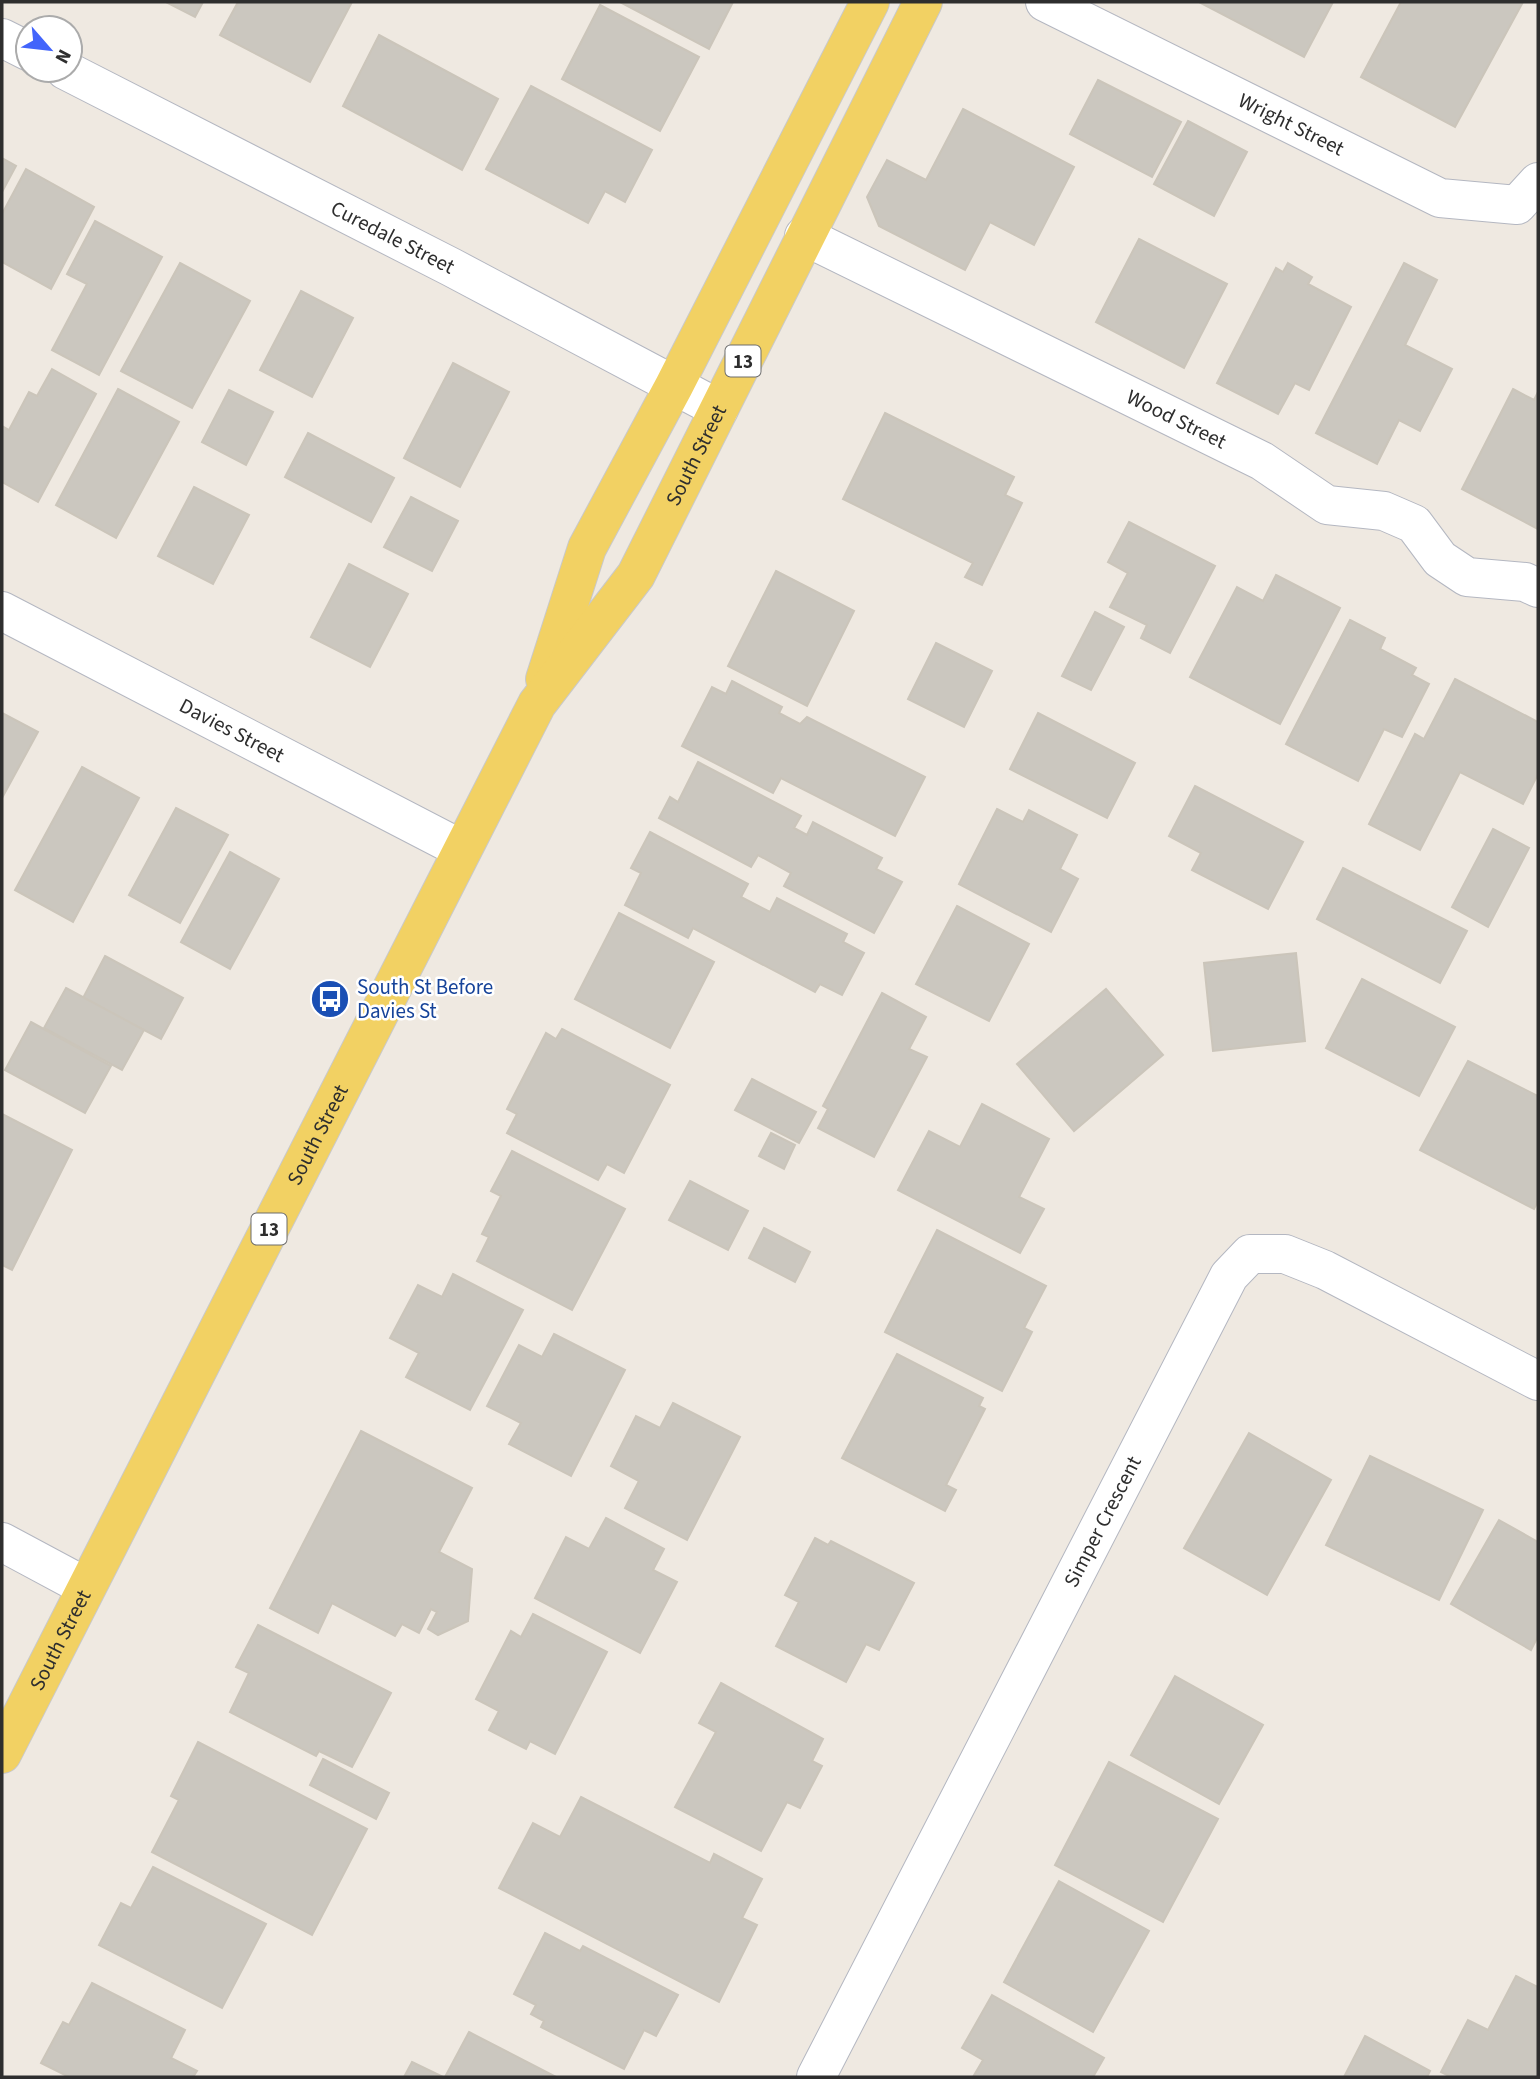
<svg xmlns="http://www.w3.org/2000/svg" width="1540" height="2079" viewBox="0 0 1540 2079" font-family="'Source Sans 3',sans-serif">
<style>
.building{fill:#cbc7bf;stroke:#cbc5ba;stroke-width:2}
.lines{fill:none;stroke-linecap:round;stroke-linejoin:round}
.street-casing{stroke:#b4b7c1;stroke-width:40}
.primary-casing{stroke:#c9c9c9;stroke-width:40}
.street{stroke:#fff;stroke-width:38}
.primary{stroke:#f2d163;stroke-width:38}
.labels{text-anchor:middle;stroke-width:5;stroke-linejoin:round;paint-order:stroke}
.shield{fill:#fff;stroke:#6d6d6d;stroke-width:2}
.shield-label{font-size:19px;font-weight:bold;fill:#2e2e2e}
.street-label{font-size:21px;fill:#2e2e2e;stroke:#fff}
.transit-label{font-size:21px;fill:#164399;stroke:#fff;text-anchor:start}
</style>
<rect width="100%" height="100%" fill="#efe9e1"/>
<!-- building -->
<g class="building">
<polygon points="166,2 203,2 195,17"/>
<polygon points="238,2 352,2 310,82 220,35"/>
<polygon points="620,2 733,2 709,49"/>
<polygon points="1199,2 1333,2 1304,57"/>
<polygon points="1401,2 1523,2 1455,127 1361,77"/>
<polygon points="600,5 699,57 660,131 562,79"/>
<polygon points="379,35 498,99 462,170 343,106"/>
<polygon points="1098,80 1181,122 1152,177 1070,134"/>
<polygon points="531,86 652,150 625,202 605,191 588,223 486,169"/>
<polygon points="963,109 1074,167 1034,245 990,222 965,270 879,226 867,197 887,160 926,180"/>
<polygon points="1188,121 1247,152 1214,216 1154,184"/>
<polygon points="2,158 16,166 2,192"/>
<polygon points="26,169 94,207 51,289 2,262 2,214"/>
<polygon points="95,221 162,257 99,375 52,350 87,284 67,274"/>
<polygon points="1139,239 1227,284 1184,368 1096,322"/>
<polygon points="180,263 250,301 192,408 121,371"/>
<polygon points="1288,263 1312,277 1308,284 1351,307 1309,390 1295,383 1278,414 1217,383 1276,268 1283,272"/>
<polygon points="1404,263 1437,280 1405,345 1452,369 1420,431 1399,420 1377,464 1316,433"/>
<polygon points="301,291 353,318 312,397 260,370"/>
<polygon points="453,363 509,392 460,487 404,458"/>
<polygon points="52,369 96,394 38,502 2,482 2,426 9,430 29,392 37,396"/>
<polygon points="118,389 179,422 116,538 56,505"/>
<polygon points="1513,389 1534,400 1538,392 1538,529 1462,489"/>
<polygon points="229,390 273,412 246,465 202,442"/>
<polygon points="885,413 1014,477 1005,495 1022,503 982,585 965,577 973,563 843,499"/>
<polygon points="308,433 394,478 371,522 285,477"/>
<polygon points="194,487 249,515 213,584 158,556"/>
<polygon points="411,497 458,521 432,571 384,547"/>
<polygon points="1129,522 1215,566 1170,653 1141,638 1147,625 1110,607 1128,573 1108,562"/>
<polygon points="349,564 408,594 370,667 311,637"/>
<polygon points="776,571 854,611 807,706 728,666"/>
<polygon points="1276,575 1340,608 1280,724 1190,677 1237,587 1263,601"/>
<polygon points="1095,612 1124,627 1091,690 1062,676"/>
<polygon points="1350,620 1385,638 1380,649 1416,668 1412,675 1429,684 1402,737 1384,729 1358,781 1286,744"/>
<polygon points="936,643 992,671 964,727 908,699"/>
<polygon points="1455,679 1538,722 1538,774 1523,804 1460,772 1420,850 1369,824 1415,734 1424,739"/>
<polygon points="732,681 782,707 779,713 800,724 807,717 925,777 895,836 781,778 773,793 682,746 712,687 726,694"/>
<polygon points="2,713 38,732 2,798"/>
<polygon points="1038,713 1135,763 1107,818 1010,769"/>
<polygon points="698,762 801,816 794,828 807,835 813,822 882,858 876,869 902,882 874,933 784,886 791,873 758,855 751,867 659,818 670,797 678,802"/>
<polygon points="82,767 139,798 73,922 15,890"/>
<polygon points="1195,786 1303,842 1268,909 1192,870 1201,853 1169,836"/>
<polygon points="176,808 228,835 180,923 129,895"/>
<polygon points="997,809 1023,822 1029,810 1077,835 1060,869 1078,879 1051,932 959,884"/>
<polygon points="1493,829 1529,848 1488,927 1452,907"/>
<polygon points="650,832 748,884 741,897 770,912 777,898 847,934 843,942 864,953 842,995 820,984 815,992 693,928 688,938 625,905 641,873 631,868"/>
<polygon points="230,852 279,879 230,969 181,942"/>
<polygon points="1343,868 1467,931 1440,983 1317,919"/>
<polygon points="957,906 1029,944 989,1021 916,984"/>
<polygon points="619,913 714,962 670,1048 575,999"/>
<polygon points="1296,953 1305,1041 1213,1051 1204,963"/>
<polygon points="105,956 183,998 161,1039 83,998"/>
<polygon points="1362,979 1455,1027 1419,1096 1326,1048"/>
<polygon points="66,988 144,1030 122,1070 44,1028"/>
<polygon points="1106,989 1163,1055 1074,1131 1017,1064"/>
<polygon points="882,993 926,1017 909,1049 927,1057 874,1157 818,1128 828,1109 823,1106"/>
<polygon points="31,1022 111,1066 85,1113 5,1070"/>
<polygon points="562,1029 670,1085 624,1173 607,1164 598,1180 507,1133 517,1114 507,1109 546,1033 556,1039"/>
<polygon points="1468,1061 1538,1096 1538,1201 1534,1209 1420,1150"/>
<polygon points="752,1079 816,1112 799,1143 735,1110"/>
<polygon points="982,1104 1049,1139 1019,1197 1044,1209 1020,1253 898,1190 929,1131 960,1147"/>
<polygon points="2,1114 72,1150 12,1270 2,1265"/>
<polygon points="771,1133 795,1145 784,1169 759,1156"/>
<polygon points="512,1151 625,1209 572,1310 477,1261 489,1237 482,1234 501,1196 491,1191"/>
<polygon points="690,1181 748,1211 728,1250 669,1220"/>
<polygon points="764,1228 810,1252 795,1282 749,1258"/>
<polygon points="937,1230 1046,1286 1024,1328 1032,1332 1002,1391 885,1332"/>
<polygon points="453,1274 523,1310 470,1410 406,1377 419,1353 390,1338 418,1285 442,1297"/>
<polygon points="554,1334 625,1370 571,1476 509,1444 521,1423 487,1406 519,1345 542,1357"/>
<polygon points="897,1354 983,1398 979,1406 985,1409 946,1485 956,1490 945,1511 842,1458"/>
<polygon points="673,1403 740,1437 687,1540 625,1508 639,1481 611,1466 636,1416 660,1428"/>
<polygon points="361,1431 472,1488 439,1552 472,1569 468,1621 438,1635 428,1629 437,1612 431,1609 419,1633 402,1624 395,1636 332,1603 318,1633 270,1608"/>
<polygon points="1249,1433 1331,1480 1267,1595 1184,1548"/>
<polygon points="1370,1456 1483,1510 1439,1600 1326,1545"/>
<polygon points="606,1518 664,1549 653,1570 677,1582 640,1653 535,1598 566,1537 589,1549"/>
<polygon points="1499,1520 1538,1542 1538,1636 1531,1650 1451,1604"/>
<polygon points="815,1538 828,1545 831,1541 914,1583 879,1650 866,1644 846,1682 776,1646 799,1602 785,1595"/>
<polygon points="533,1614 607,1652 555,1754 530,1741 526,1749 489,1730 499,1711 476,1699 511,1631 521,1637"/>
<polygon points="258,1625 391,1693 352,1767 319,1751 316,1756 230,1712 249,1673 236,1667"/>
<polygon points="1175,1676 1263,1725 1219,1804 1131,1755"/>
<polygon points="721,1683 823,1739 812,1761 822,1766 800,1808 787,1802 761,1851 675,1807 716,1732 699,1723"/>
<polygon points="198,1742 367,1829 312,1935 152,1852 179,1800 171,1796"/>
<polygon points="323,1759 389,1793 376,1819 310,1785"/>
<polygon points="1109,1762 1218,1819 1163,1922 1055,1865"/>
<polygon points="581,1797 710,1863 714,1854 762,1879 742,1918 757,1925 719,2002 499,1888 533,1823 560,1837"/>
<polygon points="153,1867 266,1924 222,2008 99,1945 121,1903 131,1908"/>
<polygon points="1059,1881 1149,1931 1093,2032 1004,1982"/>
<polygon points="545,1933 580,1951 583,1946 678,1995 656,2036 644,2030 624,2069 541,2027 544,2021 531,2014 536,2005 514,1994"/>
<polygon points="1516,1976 1538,1987 1538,2077 1451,2077 1441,2072 1468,2020 1488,2030"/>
<polygon points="92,1983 185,2030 171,2058 197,2071 193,2077 69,2077 41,2063 63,2022 69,2025"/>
<polygon points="992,1995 1104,2058 1093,2077 973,2077 983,2060 962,2048"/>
<polygon points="469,2032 556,2077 445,2077"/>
<polygon points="1365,2036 1430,2071 1427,2077 1344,2077"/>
<polygon points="412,2062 443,2077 404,2077"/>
</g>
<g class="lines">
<!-- street casing -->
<g class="street-casing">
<g id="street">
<path id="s1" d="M1045,2L1440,198L1517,205L1538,182"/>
<polyline points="2,38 28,51"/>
<path id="s2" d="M65,70L451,267L719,409"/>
<path id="s3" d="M804,236L1262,461L1327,505L1384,511L1414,524L1440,559L1467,577L1525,582L1538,588"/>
<path id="s4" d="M2,611L461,849"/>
<polyline points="2,1542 86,1587"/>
<path id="s5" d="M816,2077L1229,1276L1250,1254H1285L1325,1270L1538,1381"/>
</g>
</g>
<!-- primary casing -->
<g class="primary-casing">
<g id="primary">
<polyline points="545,679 587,548 674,386 870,2"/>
<path id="s6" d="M2,1754L537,704L636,575L923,2"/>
</g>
</g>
<!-- street -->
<use href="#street" class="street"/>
<!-- primary -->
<use href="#primary" class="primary"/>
</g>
<!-- icons -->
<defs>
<g id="bus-disc" transform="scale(2.0125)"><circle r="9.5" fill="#1a4fb4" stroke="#fff"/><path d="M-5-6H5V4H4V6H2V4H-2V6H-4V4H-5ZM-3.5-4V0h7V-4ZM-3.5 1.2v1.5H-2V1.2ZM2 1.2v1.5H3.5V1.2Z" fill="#fff"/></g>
</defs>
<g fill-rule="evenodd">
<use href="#bus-disc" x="330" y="999"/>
</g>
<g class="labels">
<!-- shield labels -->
<g class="shield">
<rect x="725.5" y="345.5" width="35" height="31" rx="5"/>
<rect x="251.5" y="1213.5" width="35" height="31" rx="5"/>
</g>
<g class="shield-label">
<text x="743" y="368">13</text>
<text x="269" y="1236">13</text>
</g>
<!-- street labels -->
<g class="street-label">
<text dy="7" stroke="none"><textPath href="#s1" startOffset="275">Wright Street</textPath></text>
<text dy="7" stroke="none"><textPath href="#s2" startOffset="368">Curedale Street</textPath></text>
<text dy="7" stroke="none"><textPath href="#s3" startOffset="415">Wood Street</textPath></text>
<text dy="7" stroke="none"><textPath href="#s6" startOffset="1475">South Street</textPath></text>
<text dy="7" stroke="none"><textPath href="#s4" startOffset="259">Davies Street</textPath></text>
<text dy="7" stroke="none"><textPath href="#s6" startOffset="695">South Street</textPath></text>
<text dy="7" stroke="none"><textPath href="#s5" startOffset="625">Simper Crescent</textPath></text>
<text dy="7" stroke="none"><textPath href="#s6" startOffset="128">South Street</textPath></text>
</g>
<!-- transit labels -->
<g class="transit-label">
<text x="357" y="994">South St Before<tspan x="357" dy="24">Davies St</tspan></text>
</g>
</g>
<!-- border -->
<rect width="1540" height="2079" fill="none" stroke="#2e2e2e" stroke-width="7"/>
<!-- north arrow -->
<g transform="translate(49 49) rotate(118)"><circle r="33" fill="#ffffff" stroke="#ababab" stroke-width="2"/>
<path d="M0-5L12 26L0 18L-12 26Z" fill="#4264fb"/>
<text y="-10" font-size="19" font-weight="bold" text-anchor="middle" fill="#2e2e2e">N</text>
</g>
</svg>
